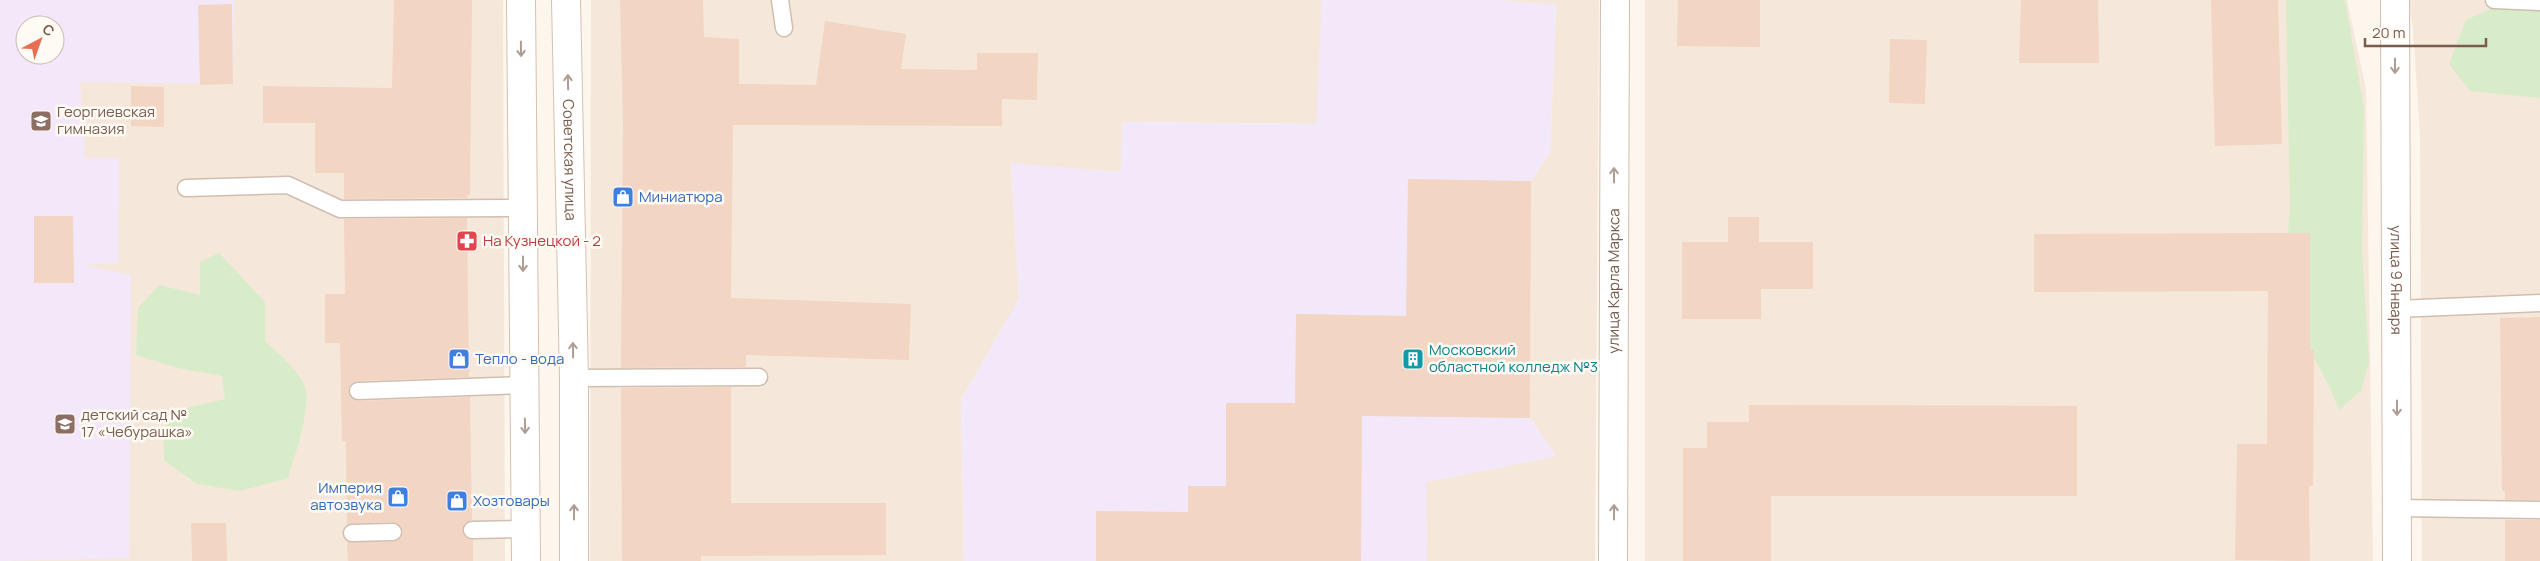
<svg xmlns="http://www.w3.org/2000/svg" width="2540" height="561" viewBox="0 0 2540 561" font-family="Manrope,sans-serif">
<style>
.residential{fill:#f5e8da;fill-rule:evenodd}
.education{fill:#f3e8fa;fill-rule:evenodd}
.green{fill:#d8ecc9}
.building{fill:#f3d5c3}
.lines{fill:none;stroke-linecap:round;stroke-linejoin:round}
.service-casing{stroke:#d1beb0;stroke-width:19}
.tertiary-casing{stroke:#d1beb0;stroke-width:30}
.secondary-casing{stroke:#d6c0b0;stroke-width:30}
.service{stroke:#fff;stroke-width:16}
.tertiary{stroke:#fff;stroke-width:28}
.secondary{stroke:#fff;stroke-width:28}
.oneway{stroke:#af9d94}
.labels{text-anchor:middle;stroke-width:5;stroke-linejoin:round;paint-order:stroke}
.education-label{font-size:15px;fill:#785e54;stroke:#fffaf3;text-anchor:start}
.street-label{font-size:15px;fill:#7a5c4d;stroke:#fffaf3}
.shop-label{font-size:15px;fill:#366cbe;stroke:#fffaf3;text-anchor:start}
.health-label{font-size:15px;fill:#be3a42;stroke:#fffaf3;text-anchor:start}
.culture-label{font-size:15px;fill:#0d838f;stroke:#fffaf3;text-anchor:start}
</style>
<rect width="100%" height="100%" fill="#fdf6ec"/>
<!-- residential -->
<g class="residential">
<path d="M0,0H503L505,561H0ZM25,25H55V55H25Z"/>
<polygon points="591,0 1322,0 1317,124 1123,122 1121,172 1011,164 1019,299 961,400 964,561 590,561"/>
<polygon points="1498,0 1599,0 1595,561 1427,561 1426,482 1556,456 1530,418 1531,181 1550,152 1556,6"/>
<polygon points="1645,0 2347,0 2366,89 2373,561 1645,561"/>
<polygon points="2408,0 2540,0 2540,561 2422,561 2420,134 2413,29"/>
</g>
<!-- education -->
<g class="education">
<path d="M0,0H234L233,84L80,82L85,158H119L118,263L83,265L131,275L129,558L0,561ZM25,25H55V55H25Z"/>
<polygon points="1322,0 1498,0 1556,5 1550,152 1531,181 1530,418 1556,456 1426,482 1427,561 964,561 961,400 1019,299 1011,163 1121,172 1122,122 1316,124"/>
</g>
<!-- green -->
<g class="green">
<polygon points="2286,0 2345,0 2364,108 2362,251 2369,362 2361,391 2339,410 2328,384 2282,298 2290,209"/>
<polygon points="2492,8 2540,10 2540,98 2470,91 2449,64 2466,20"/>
<path d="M219,253L265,302V341C277,353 303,373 306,391C309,416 295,455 288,478L240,491L197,484L164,460L163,429L182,409L225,399L222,376L178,368L136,355L138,308L159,285L200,295V262Z"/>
</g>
<!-- building -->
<g class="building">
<polygon points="394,0 472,0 470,195 467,195 467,198 344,199 344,173 315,173 315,123 263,123 263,86 392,88"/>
<polygon points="620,0 703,0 704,37 739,39 739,84 816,85 825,21 906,34 901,69 977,70 977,53 1038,53 1037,100 1002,99 1002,126 733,125 731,298 911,304 909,360 746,355 746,367 621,368 623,124"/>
<polygon points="1678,0 1760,0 1760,47 1677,46"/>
<polygon points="2021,0 2098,0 2099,63 2019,63"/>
<polygon points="2211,0 2278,0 2282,144 2215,146"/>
<polygon points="232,4 233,84 200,85 198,5"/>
<polygon points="1890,39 1927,40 1925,104 1889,103"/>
<polygon points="131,86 164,87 164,127 131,126"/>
<polygon points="1408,179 1531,181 1530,418 1362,416 1361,561 1096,561 1096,511 1188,512 1188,486 1226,486 1226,403 1295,403 1296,314 1406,316"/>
<polygon points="34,216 73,216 74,283 34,283"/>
<polygon points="1728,217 1759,217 1759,242 1813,242 1813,289 1761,289 1761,319 1682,319 1682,242 1728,242"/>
<polygon points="467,218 469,377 358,381 352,383 348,391 350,397 358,401 470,397 472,520 464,525 462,531 467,538 473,540 473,561 348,561 347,542 394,542 401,537 403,532 401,526 393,522 347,524 346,441 342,441 340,343 325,343 325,294 345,294 344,219"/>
<polygon points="2310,233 2310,350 2314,350 2313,486 2309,486 2310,561 2235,560 2237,444 2267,444 2268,291 2034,292 2034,234"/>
<polygon points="2540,317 2540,500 2505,500 2505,491 2502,491 2500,318"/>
<polygon points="731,387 731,503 886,503 886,555 701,556 701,561 622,561 621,388"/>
<polygon points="1749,405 2077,406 2077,496 1771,496 1771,561 1683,561 1683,448 1707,448 1707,422 1749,422"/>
<rect x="2505" y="520" width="35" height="41"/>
<polygon points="191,523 226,523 227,561 192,561"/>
</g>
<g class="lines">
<!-- service casing -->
<g class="service-casing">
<g id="service">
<polyline points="780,0 784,28"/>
<polyline points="2494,0 2540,2"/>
<polyline points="186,188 288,185 340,209 523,208"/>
<polyline points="2396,309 2540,303"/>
<polyline points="574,378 759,377"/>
<polyline points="358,391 524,385"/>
<polyline points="2397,508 2540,510"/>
<polyline points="472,530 526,529"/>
<polyline points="352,533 393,532"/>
</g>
</g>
<!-- tertiary casing -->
<g class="tertiary-casing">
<g id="tertiary">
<path id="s1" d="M2395,0L2397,561"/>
<path id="s2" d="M1613,561L1615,0"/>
</g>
</g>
<!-- secondary casing -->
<g class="secondary-casing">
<g id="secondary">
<polyline points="521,0 526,561"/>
<path id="s3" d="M566,0L574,378V561"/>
</g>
</g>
<!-- service -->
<use href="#service" class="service"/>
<!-- tertiary -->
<use href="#tertiary" class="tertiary"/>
<!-- secondary -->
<use href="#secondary" class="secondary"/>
</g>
<!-- one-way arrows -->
<defs><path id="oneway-shaft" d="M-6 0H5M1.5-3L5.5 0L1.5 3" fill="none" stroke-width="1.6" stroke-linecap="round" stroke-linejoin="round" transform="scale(1.25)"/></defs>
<g class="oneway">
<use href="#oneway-shaft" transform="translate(521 49) rotate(89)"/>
<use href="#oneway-shaft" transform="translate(2395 66) rotate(90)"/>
<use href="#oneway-shaft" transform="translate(568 82) rotate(-91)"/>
<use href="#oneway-shaft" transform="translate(1614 175) rotate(-90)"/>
<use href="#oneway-shaft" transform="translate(523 264) rotate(90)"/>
<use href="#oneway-shaft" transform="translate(573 350) rotate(-91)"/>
<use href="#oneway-shaft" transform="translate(2397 408) rotate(90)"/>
<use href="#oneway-shaft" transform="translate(525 426) rotate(89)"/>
<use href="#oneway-shaft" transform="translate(574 512) rotate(-90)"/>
<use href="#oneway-shaft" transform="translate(1614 512) rotate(-90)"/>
</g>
<!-- icons -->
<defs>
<g id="school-square" transform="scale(1.125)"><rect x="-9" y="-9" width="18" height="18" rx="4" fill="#8d6e63" stroke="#fffaf3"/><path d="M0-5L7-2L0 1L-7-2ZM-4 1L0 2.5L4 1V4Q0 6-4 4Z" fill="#fff"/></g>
<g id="shop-square" transform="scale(1.125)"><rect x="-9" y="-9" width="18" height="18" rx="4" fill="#3f7fe0" stroke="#fffaf3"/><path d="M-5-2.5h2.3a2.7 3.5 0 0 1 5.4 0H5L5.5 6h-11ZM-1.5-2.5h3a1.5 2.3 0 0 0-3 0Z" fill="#fff"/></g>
<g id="pharmacy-square" transform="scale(1.125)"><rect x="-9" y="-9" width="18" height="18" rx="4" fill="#e0444e" stroke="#fffaf3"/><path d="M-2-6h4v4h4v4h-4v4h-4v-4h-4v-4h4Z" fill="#fff"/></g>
<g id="building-square" transform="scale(1.125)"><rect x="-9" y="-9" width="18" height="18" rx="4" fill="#0f9aa8" stroke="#fffaf3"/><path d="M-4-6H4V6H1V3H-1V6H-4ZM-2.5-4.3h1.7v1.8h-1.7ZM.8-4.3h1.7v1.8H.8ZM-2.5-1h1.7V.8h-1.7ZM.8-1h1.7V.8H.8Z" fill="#fff"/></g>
</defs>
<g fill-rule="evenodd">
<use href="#school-square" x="41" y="121"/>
<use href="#shop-square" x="623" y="197"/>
<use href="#pharmacy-square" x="467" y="241"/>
<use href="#shop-square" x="459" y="359"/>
<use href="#building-square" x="1413" y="359"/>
<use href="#school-square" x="65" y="424"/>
<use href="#shop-square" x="398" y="497"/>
<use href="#shop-square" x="457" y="501"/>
</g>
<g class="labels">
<!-- education labels -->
<g class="education-label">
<text x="57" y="117">Георгиевская<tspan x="57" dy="17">гимназия</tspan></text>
<text x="81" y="420">детский сад №<tspan x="81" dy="17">17 «Чебурашка»</tspan></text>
</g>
<!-- street labels -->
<g class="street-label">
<text dy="5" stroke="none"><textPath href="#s3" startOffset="160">Советская улица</textPath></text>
<text dy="5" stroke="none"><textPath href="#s2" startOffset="280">улица Карла Маркса</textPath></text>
<text dy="5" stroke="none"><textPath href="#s1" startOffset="280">улица 9 Января</textPath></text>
</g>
<!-- shop labels -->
<g class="shop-label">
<text x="639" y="202">Миниатюра</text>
<text x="475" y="364">Тепло - вода</text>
<text x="382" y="493" text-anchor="end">Империя<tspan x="382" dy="17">автозвука</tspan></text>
<text x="473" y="506">Хозтовары</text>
</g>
<!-- health labels -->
<g class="health-label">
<text x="483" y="246">На Кузнецкой - 2</text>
</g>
<!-- culture labels -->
<g class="culture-label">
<text x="1429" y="355">Московский<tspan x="1429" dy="17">областной колледж №3</tspan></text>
</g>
</g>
<!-- north arrow -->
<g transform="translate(40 40) rotate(41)"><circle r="24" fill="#fffaf3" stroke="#cabbb1"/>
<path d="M0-4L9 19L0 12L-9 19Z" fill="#e76f51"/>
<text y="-8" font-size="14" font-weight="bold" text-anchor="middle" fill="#7a5c4d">С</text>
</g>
<!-- scale -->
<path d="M2365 38v8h121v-8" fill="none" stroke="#7a5c4d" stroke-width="2.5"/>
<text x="2372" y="38" font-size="15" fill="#7a5c4d" stroke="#fffaf3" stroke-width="4" paint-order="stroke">20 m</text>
</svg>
